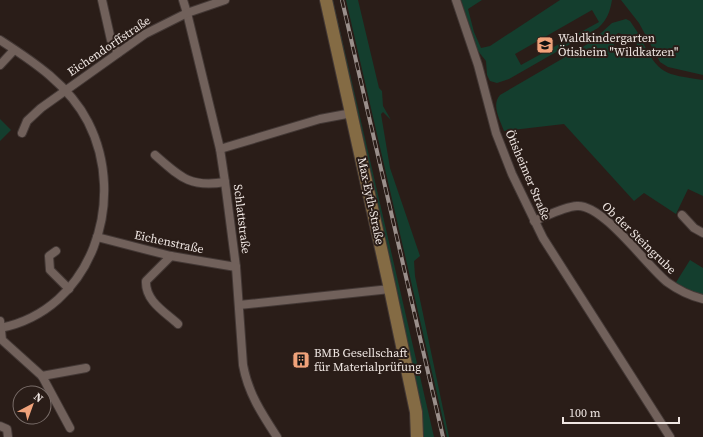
<svg xmlns="http://www.w3.org/2000/svg" width="703" height="437" viewBox="0 0 703 437" font-family="'Source Serif 4',serif">
<style>
.green{fill:#143e2e;fill-rule:evenodd}
.lines{fill:none;stroke-linecap:round;stroke-linejoin:round}
.street-casing{stroke:#433835;stroke-width:10}
.secondary-casing{stroke:#433835;stroke-width:14}
.street{stroke:#71615b;stroke-width:8}
.secondary{stroke:#846b44;stroke-width:12}
.rail-casing{stroke:#9a8f8b;stroke-width:4}
.rail{stroke:#2a1d18;stroke-width:2.5;stroke-dasharray:8;stroke-linecap:butt}
.labels{text-anchor:middle;stroke-width:4;stroke-linejoin:round;paint-order:stroke}
.poi-label{font-size:12px;fill:#efe6e2;stroke:#2a1d18;text-anchor:start}
.street-label{font-size:12px;fill:#efe6e2;stroke:#2a1d18}
</style>
<rect width="100%" height="100%" fill="#2a1d18"/>
<!-- green -->
<g class="green">
<polygon points="331,0 333,0 434,437 423,437"/>
<polygon points="346,0 358,0 379,88 382,91 383,106 391,120 383,112 381,114 390,168 420,256 414,261 415,276 449,437 447,437"/>
<path d="M461,0H482L468,9L474,32L481,48L490,46L560,0H612C610,12 607,20 598,28L509,79L497,83L490,81L487,75L486,61L478,51ZM592,10L599,22L521,65L515,54Z"/>
<polygon points="621,0 703,0 703,75 668,67 660,62 639,23"/>
<path d="M626,19L630,21L638,33L632,37L618,33L612,39C614,47 619,53 627,58L638,48L636,42L641,39C659,75 664,74 703,80V196L688,189L676,214L644,193L634,201L564,124L504,131C500,120 491,105 500,95L591,42L612,23Z"/>
<polygon points="0,119 11,130 0,141"/>
<polygon points="690,260 703,268 703,297 675,284"/>
</g>
<g class="lines">
<!-- street casing -->
<g class="street-casing">
<g id="street">
<polyline points="102,0 111,40 118,53"/>
<path d="M183,0L187,13L220,149L225,182L236,267L243,365C248,393 262,414 277,437"/>
<polyline points="456,0 478,65 496,133 512,174 543,238 670,437"/>
<path d="M0,40C34,62 69,85 88,122C128,200 92,310 0,328"/>
<polyline points="0,65 14,50"/>
<polyline points="22,133 27,121 41,108 145,34 187,13 225,0"/>
<polyline points="220,149 320,119 352,113"/>
<path d="M155,155C180,177 190,188 225,182"/>
<polyline points="682,215 694,228 703,233"/>
<path d="M534,221C547,216 563,207 577,206C603,204 646,265 667,282C678,290 690,296 703,299"/>
<polyline points="97,237 171,256 236,267"/>
<polyline points="56,251 49,256 50,270 69,289"/>
<path d="M171,256L146,281C145,301 165,312 178,324"/>
<polyline points="239,305 390,289"/>
<polyline points="0,321 2,340 42,376 70,428"/>
<polyline points="42,376 86,368"/>
<polyline points="0,426 7,429 8,437"/>
</g>
</g>
<!-- secondary casing -->
<g class="secondary-casing">
<polyline id="secondary" points="326,0 390,289 416,412 417,437"/>
</g>
<!-- street -->
<use href="#street" class="street"/>
<!-- secondary -->
<use href="#secondary" class="secondary"/>
<!-- rail casing -->
<g class="rail-casing">
<polyline id="rail" points="342,0 443,437"/>
</g>
<!-- rail -->
<use href="#rail" class="rail"/>
</g>
<!-- icons -->
<defs>
<g id="school-square" transform="scale(0.9)"><rect x="-9" y="-9" width="18" height="18" rx="4" fill="#f0a27a" stroke="#2a1d18"/><path d="M0-5L7-2L0 1L-7-2ZM-4 1L0 2.5L4 1V4Q0 6-4 4Z" fill="#111"/></g>
<g id="building-square" transform="scale(0.9)"><rect x="-9" y="-9" width="18" height="18" rx="4" fill="#f0a27a" stroke="#2a1d18"/><path d="M-4-6H4V6H1V3H-1V6H-4ZM-2.5-4.3h1.7v1.8h-1.7ZM.8-4.3h1.7v1.8H.8ZM-2.5-1h1.7V.8h-1.7ZM.8-1h1.7V.8H.8Z" fill="#111"/></g>
</defs>
<g fill-rule="evenodd">
<use href="#school-square" x="545" y="45"/>
<use href="#building-square" x="301" y="360"/>
</g>
<g class="labels">
<!-- poi labels -->
<g class="poi-label">
<text x="558" y="42">Waldkindergarten<tspan x="558" dy="14">Ötisheim "Wildkatzen"</tspan></text>
<text x="314" y="357">BMB Gesellschaft<tspan x="314" dy="14">für Materialprüfung</tspan></text>
</g>
<!-- street labels -->
<g class="street-label">
<text transform="translate(109 46) rotate(-34)" y="4">Eichendorffstraße</text>
<text transform="translate(528 175) rotate(67)" y="4">Ötisheimer Straße</text>
<text transform="translate(371 201) rotate(78)" y="4">Max-Eyth-Straße</text>
<text transform="translate(242 219) rotate(83)" y="4">Schlattstraße</text>
<text transform="translate(639 238) rotate(44)" y="4">Ob der Steingrube</text>
<text transform="translate(169 242) rotate(12)" y="4">Eichenstraße</text>
</g>
</g>
<!-- north arrow -->
<g transform="translate(32 405) rotate(41)"><circle r="19" fill="#2a1d18" stroke="#796d69"/>
<path d="M0-3L7 15L0 10L-7 15Z" fill="#f0a27a"/>
<text y="-6" font-size="11" font-weight="bold" text-anchor="middle" fill="#efe6e2">N</text>
</g>
<!-- scale -->
<path d="M563 417v6h116v-6" fill="none" stroke="#efe6e2" stroke-width="2"/>
<text x="569" y="417" font-size="12" fill="#efe6e2" stroke="#2a1d18" stroke-width="3" paint-order="stroke">100 m</text>
</svg>
